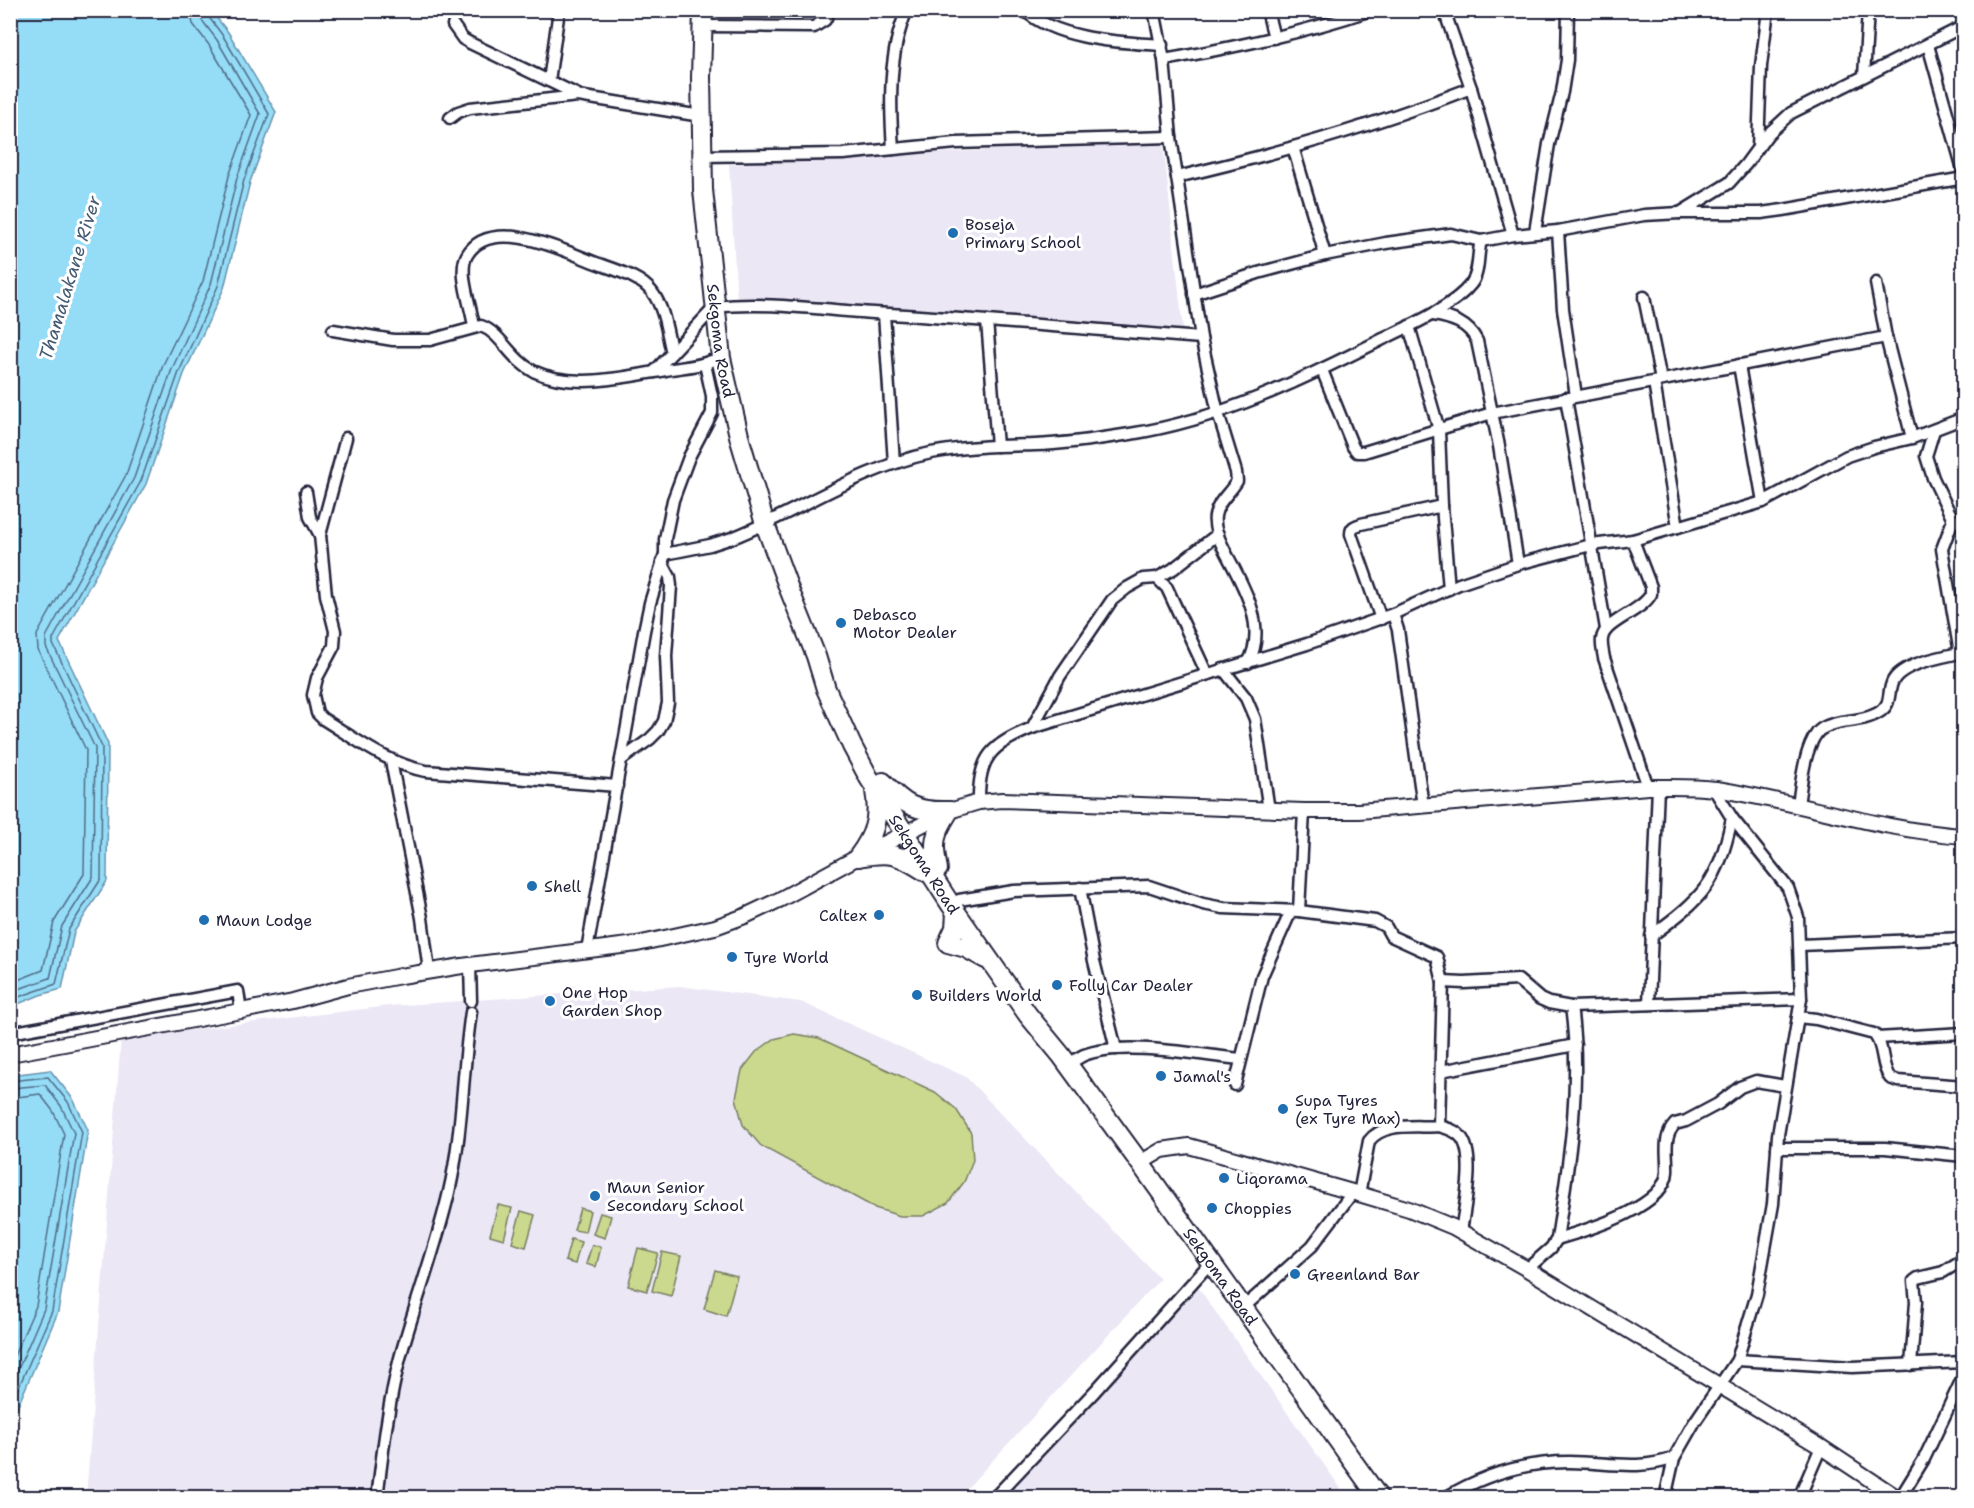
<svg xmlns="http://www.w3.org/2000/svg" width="1974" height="1508" viewBox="0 0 1974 1508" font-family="'Shantell Sans',sans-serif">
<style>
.built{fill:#ece7f5}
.green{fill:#cad98d;stroke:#767e64;stroke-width:1.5}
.water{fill:#95dcf7;stroke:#6792ac;stroke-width:1.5}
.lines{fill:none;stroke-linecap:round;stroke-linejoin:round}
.shore{stroke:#506c86;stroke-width:1.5}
.minor-casing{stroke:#22223b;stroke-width:15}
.tertiary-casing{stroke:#22223b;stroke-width:18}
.trunk-casing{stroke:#22223b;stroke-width:22}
.minor{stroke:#fff;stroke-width:10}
.tertiary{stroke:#fff;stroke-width:14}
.trunk{stroke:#fff;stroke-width:18}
.poi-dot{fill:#1f6fb2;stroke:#fff;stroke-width:2}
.labels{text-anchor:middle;stroke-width:6;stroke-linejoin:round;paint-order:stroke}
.poi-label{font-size:16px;fill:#22223b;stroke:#fff;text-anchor:start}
.street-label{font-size:16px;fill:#22223b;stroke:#fff}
.water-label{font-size:18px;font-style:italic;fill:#445a73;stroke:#fff}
</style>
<rect width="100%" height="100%" fill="#fff"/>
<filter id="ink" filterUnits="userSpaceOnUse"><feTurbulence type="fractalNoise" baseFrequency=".0167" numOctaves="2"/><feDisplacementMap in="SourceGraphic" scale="12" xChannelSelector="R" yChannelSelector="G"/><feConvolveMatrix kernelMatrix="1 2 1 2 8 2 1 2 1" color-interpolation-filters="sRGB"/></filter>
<g filter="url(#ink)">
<!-- built -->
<g class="built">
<polygon points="1163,141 1183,330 737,302 729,164"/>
<polygon points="679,986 801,1002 966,1077 1160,1279 959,1497 86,1498 121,1038 389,1006"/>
<polygon points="1198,1287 1347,1497 1002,1498"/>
</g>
<!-- green -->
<g class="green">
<polygon points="794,1034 819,1038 935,1092 956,1109 971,1133 973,1160 964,1182 948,1203 923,1216 900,1216 875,1208 761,1146 743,1125 736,1098 742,1070 756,1052 774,1039"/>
<polygon points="498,1205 512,1208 504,1239 490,1235"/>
<polygon points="580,1208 590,1211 585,1232 574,1230"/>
<polygon points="521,1211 535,1215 526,1247 512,1243"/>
<polygon points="600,1213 611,1216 605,1238 593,1234"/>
<polygon points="571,1239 581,1242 575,1264 565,1261"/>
<polygon points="592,1245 601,1247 596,1267 586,1264"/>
<polygon points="638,1248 658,1253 647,1291 628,1286"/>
<polygon points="662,1252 681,1256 671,1296 652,1291"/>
<polygon points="715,1270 737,1276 726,1316 704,1309"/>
</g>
<!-- water -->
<g class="water">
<polygon points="11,10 211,11 228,32 276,112 250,182 224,288 184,374 146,484 59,641 108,744 107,881 74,932 62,989 40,995 11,1007"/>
<polygon points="50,1070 73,1099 88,1130 58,1312 11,1422 11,1075"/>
</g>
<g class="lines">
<!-- shore -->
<g class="shore">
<polyline points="10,983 43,970 54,922 84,874 86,750 38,650 37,635 126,475 163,365 203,281 229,176 251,115 209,45 193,24 190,10"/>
<polyline points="10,992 50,978 62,926 93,877 95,748 46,647 46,637 134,478 172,369 211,284 237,178 260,114 217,40 201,19 199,10"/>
<polyline points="10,1000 56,984 69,929 101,879 102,747 53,644 53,639 141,481 179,372 218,286 244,180 269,114 223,36 208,16 207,10"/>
<polyline points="10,1081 48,1077 68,1102 82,1132 52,1311 10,1407"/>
<polyline points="10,1088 45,1085 61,1106 74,1133 44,1309 10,1388"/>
<polyline points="10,1098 40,1094 53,1111 64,1134 36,1306 10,1365"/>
</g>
<!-- minor casing -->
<g class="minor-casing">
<g id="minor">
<path d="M1024,10C1057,40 1120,42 1162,45"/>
<path d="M1154,10L1164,60L1171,137L1201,338L1218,413L1236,472L1237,481C1230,493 1217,502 1215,516C1213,529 1221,543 1227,555C1244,587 1268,628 1248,663"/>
<polyline points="1267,10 1274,38"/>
<polyline points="1444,10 1471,88 1513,235"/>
<polyline points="453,25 463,39 470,43 578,95"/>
<polyline points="702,26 814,27 825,20 830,10"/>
<polyline points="1928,45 1964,173"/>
<path d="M1164,60C1235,47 1303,33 1371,10"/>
<polyline points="1864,76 1868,10"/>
<polyline points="549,81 559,10"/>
<polyline points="450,118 458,112 470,108 578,96 701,116"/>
<polyline points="1293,147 1325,255"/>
<polyline points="1758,148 1761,66 1768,10"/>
<path d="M893,149C890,104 888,53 907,10"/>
<polyline points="702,156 843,154 956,143 1171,137"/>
<path d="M1177,177C1276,154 1376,125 1471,88"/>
<polyline points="1680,213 1729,183 1746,164 1768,134 1791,113 1964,26"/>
<polyline points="1558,231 1563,309 1576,396"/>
<polyline points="1535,232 1549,144 1562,92 1567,60 1568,10"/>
<polyline points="1876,283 1886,337 1912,438"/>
<polyline points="1194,294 1258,273 1325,255 1386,243 1451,234 1481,241"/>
<polyline points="1644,297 1661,380"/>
<polyline points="884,314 894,463"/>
<path d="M1433,315C1452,318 1468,323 1477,341L1499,446L1518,564"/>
<polyline points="987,321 997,446"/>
<polyline points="1409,326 1439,430 1442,506 1449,589"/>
<path d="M474,327C472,308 457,272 467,255C490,216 561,249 591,261C611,269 639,275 652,292C665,309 667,334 672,353"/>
<path d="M333,330L393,340H430L481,326C501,333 510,359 533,371C573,390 624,377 666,370C681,367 697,367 711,361"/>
<polyline points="1739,365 1763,502"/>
<polyline points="1322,370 1353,447 1357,452 1364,452 1492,413 1886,337"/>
<path d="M654,372L715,307C767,301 822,310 874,313C983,320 1092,329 1201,338"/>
<polyline points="1654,382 1678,527"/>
<polyline points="1566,398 1606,629"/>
<polyline points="1934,430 1926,456 1933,478 1953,520 1964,524"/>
<path d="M346,438L320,535L326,595L335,631L334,646L317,678L313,695L317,713L323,719C356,739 387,764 426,771L617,786"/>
<polyline points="306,492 310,517 320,535"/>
<polyline points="1953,520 1942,549 1960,653"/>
<path d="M1633,540L1651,587V594C1642,612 1604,621 1602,639C1601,645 1603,652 1604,658L1648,787"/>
<path d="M665,554L710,545L732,538C798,512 860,468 931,453C966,446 1000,446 1035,445C1066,444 1099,439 1130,434C1220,420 1302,380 1383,339C1410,326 1452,308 1471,284C1480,273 1477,254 1481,241L1513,235L1558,231L1644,215L1680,213H1761L1783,210L1964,178"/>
<polyline points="1157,578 1173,569 1218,534"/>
<polyline points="1393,614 1398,630 1423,806"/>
<path d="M1381,619L1351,534C1351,527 1355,526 1361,524L1442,506"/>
<polyline points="1223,669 1246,698 1255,719 1269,810"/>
<polyline points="1032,728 1060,676 1112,600 1127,588 1143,579 1157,578 1167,588 1207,674"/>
<polyline points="621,760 650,739 658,731 664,721 668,703 666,656 671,586 670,577 662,562"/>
<polyline points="391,761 422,918 429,971"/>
<path d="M979,802C978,756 992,745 1032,728L1307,644L1393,614L1459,584L1518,564L1591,545L1633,540L1763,502L1847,456L1874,447L1912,438L1964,418"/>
<path d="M1798,805C1801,785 1804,750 1817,733C1822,726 1833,724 1841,722C1855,720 1870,719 1881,711C1891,703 1888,696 1891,686C1896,663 1944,657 1964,652"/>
<polyline points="1080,888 1094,961 1116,1049"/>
<path d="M959,900L1014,891L1149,886L1203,904L1223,908L1299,911L1375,921L1386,927L1391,936L1437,957L1443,982L1439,1126C1417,1128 1384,1121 1369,1141L1359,1194"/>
<polyline points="1299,911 1304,811"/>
<path d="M1651,936C1704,897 1718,883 1732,818"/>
<polyline points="1800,945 1964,938"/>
<polyline points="587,950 644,631 650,603 665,554 665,539 673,500 689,457 712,413 712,396 705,364"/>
<polyline points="470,965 471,1001"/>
<polyline points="1443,982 1464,983 1518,980 1540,999 1549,1003 1571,1007 1801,999"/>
<polyline points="1649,1004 1658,787"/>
<path d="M1798,1017L1816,1019L1874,1034C1885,1046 1880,1065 1890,1078L1898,1081L1964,1086"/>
<polyline points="10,1033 238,991 241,1011"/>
<polyline points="1877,1038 1964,1033"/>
<path d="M1068,1065C1073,1062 1079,1057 1084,1055C1123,1040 1199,1055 1241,1059"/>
<polyline points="1441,1071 1575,1045"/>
<polyline points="1235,1085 1262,976 1291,911"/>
<path d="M1439,1126C1446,1128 1455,1130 1460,1136C1477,1153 1464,1209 1461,1232"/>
<polyline points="1777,1148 1885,1148 1964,1156"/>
<path d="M1557,1239C1586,1230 1665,1208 1667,1172C1668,1154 1662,1138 1675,1124L1686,1121L1718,1104L1740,1087L1756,1081L1785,1086"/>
<path d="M1527,1269L1551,1248L1557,1239C1569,1162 1582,1085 1571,1007"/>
<polyline points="1244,1307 1312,1246 1353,1192"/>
<polyline points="1737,1360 1852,1367 1964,1362"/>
<polyline points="1911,1365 1916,1302 1914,1281 1918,1278 1943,1272 1964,1259"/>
<path d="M377,1498C383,1450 388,1404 400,1358C415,1303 436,1248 449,1192C463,1132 462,1072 471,1012"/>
<polyline points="994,1498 1095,1391 1211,1262"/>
<path d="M1445,1498C1483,1475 1525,1462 1569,1462C1606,1462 1639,1471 1674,1458"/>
<polyline points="1665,1498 1674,1458 1694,1423 1737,1360 1757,1294 1773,1204 1778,1135 1801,999 1798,917 1788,888 1732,818 1714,789"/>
<polyline points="1799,1498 1821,1447"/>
<polyline points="1900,1498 1924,1459 1964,1375"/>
</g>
</g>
<!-- tertiary casing -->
<g class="tertiary-casing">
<g id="tertiary">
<path d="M10,1054L241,1011L293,1001L348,986L401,976L462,966L637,944L715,927L745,916L779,900L858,857L949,811L979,802L1002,800L1304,811H1359L1648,787C1671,787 1693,786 1716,789C1799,802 1879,830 1964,836"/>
<polyline points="1140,1163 1162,1150 1189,1146 1359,1194 1409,1209 1453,1227 1527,1269 1821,1447 1898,1498"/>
</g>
</g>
<!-- trunk casing -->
<g class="trunk-casing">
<g id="trunk">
<path id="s1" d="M703,10L701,77L703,190L721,358L740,440L765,524L789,589L816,656L826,689L852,746L869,778L951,905L1028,1015L1061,1055L1140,1163L1379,1498"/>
<path d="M883,782C905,806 916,812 949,811"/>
<path d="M858,857C892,851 898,854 926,872"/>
<path d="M858,857C874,836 880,818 875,791"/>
<path d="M938,869C932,842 934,835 949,811"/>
<polyline points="956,913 955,928 948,943 966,948 986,959"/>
</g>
</g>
<!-- minor -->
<use href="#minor" class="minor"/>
<!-- tertiary -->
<use href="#tertiary" class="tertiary"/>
<!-- trunk -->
<use href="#trunk" class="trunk"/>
</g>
</g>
<!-- markers -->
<g class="poi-dot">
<circle cx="953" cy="233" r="6"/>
<circle cx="841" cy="623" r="6"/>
<circle cx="532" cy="886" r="6"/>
<circle cx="879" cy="915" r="6"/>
<circle cx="204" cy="920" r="6"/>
<circle cx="732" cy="957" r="6"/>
<circle cx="1057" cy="985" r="6"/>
<circle cx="917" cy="995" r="6"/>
<circle cx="550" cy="1001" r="6"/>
<circle cx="1161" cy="1076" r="6"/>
<circle cx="1283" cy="1109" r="6"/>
<circle cx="1224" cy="1178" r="6"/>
<circle cx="595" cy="1196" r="6"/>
<circle cx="1212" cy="1208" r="6"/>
<circle cx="1295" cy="1274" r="6"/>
</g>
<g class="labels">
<!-- poi labels -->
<g class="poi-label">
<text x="965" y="230">Boseja<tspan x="965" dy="18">Primary School</tspan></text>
<text x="853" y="620">Debasco<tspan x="853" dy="18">Motor Dealer</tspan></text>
<text x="544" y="892">Shell</text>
<text x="867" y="921" text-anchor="end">Caltex</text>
<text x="216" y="926">Maun Lodge</text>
<text x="744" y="963">Tyre World</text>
<text x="1069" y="991">Folly Car Dealer</text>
<text x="562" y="998">One Hop<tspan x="562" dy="18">Garden Shop</tspan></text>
<text x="929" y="1001">Builders World</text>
<text x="1173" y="1082">Jamal's</text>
<text x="1295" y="1106">Supa Tyres<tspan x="1295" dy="18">(ex Tyre Max)</tspan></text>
<text x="1236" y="1184">Liqorama</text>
<text x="607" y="1193">Maun Senior<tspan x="607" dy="18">Secondary School</tspan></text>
<text x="1224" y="1214">Choppies</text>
<text x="1307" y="1280">Greenland Bar</text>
</g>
<!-- street labels -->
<g class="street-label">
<text dy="6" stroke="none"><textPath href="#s1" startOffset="332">Sekgoma Road</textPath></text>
<text dy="6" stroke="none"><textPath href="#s1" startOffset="898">Sekgoma Road</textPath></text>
<text dy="6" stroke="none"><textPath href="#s1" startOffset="1406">Sekgoma Road</textPath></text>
</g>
<!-- water labels -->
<g class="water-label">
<text transform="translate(70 278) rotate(-73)" y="6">Thamalakane River</text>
</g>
</g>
<!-- margin -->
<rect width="1974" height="1508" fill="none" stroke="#fff" stroke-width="36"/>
<rect x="18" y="18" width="1938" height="1472" fill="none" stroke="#22223b" stroke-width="2" filter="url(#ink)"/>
</svg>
